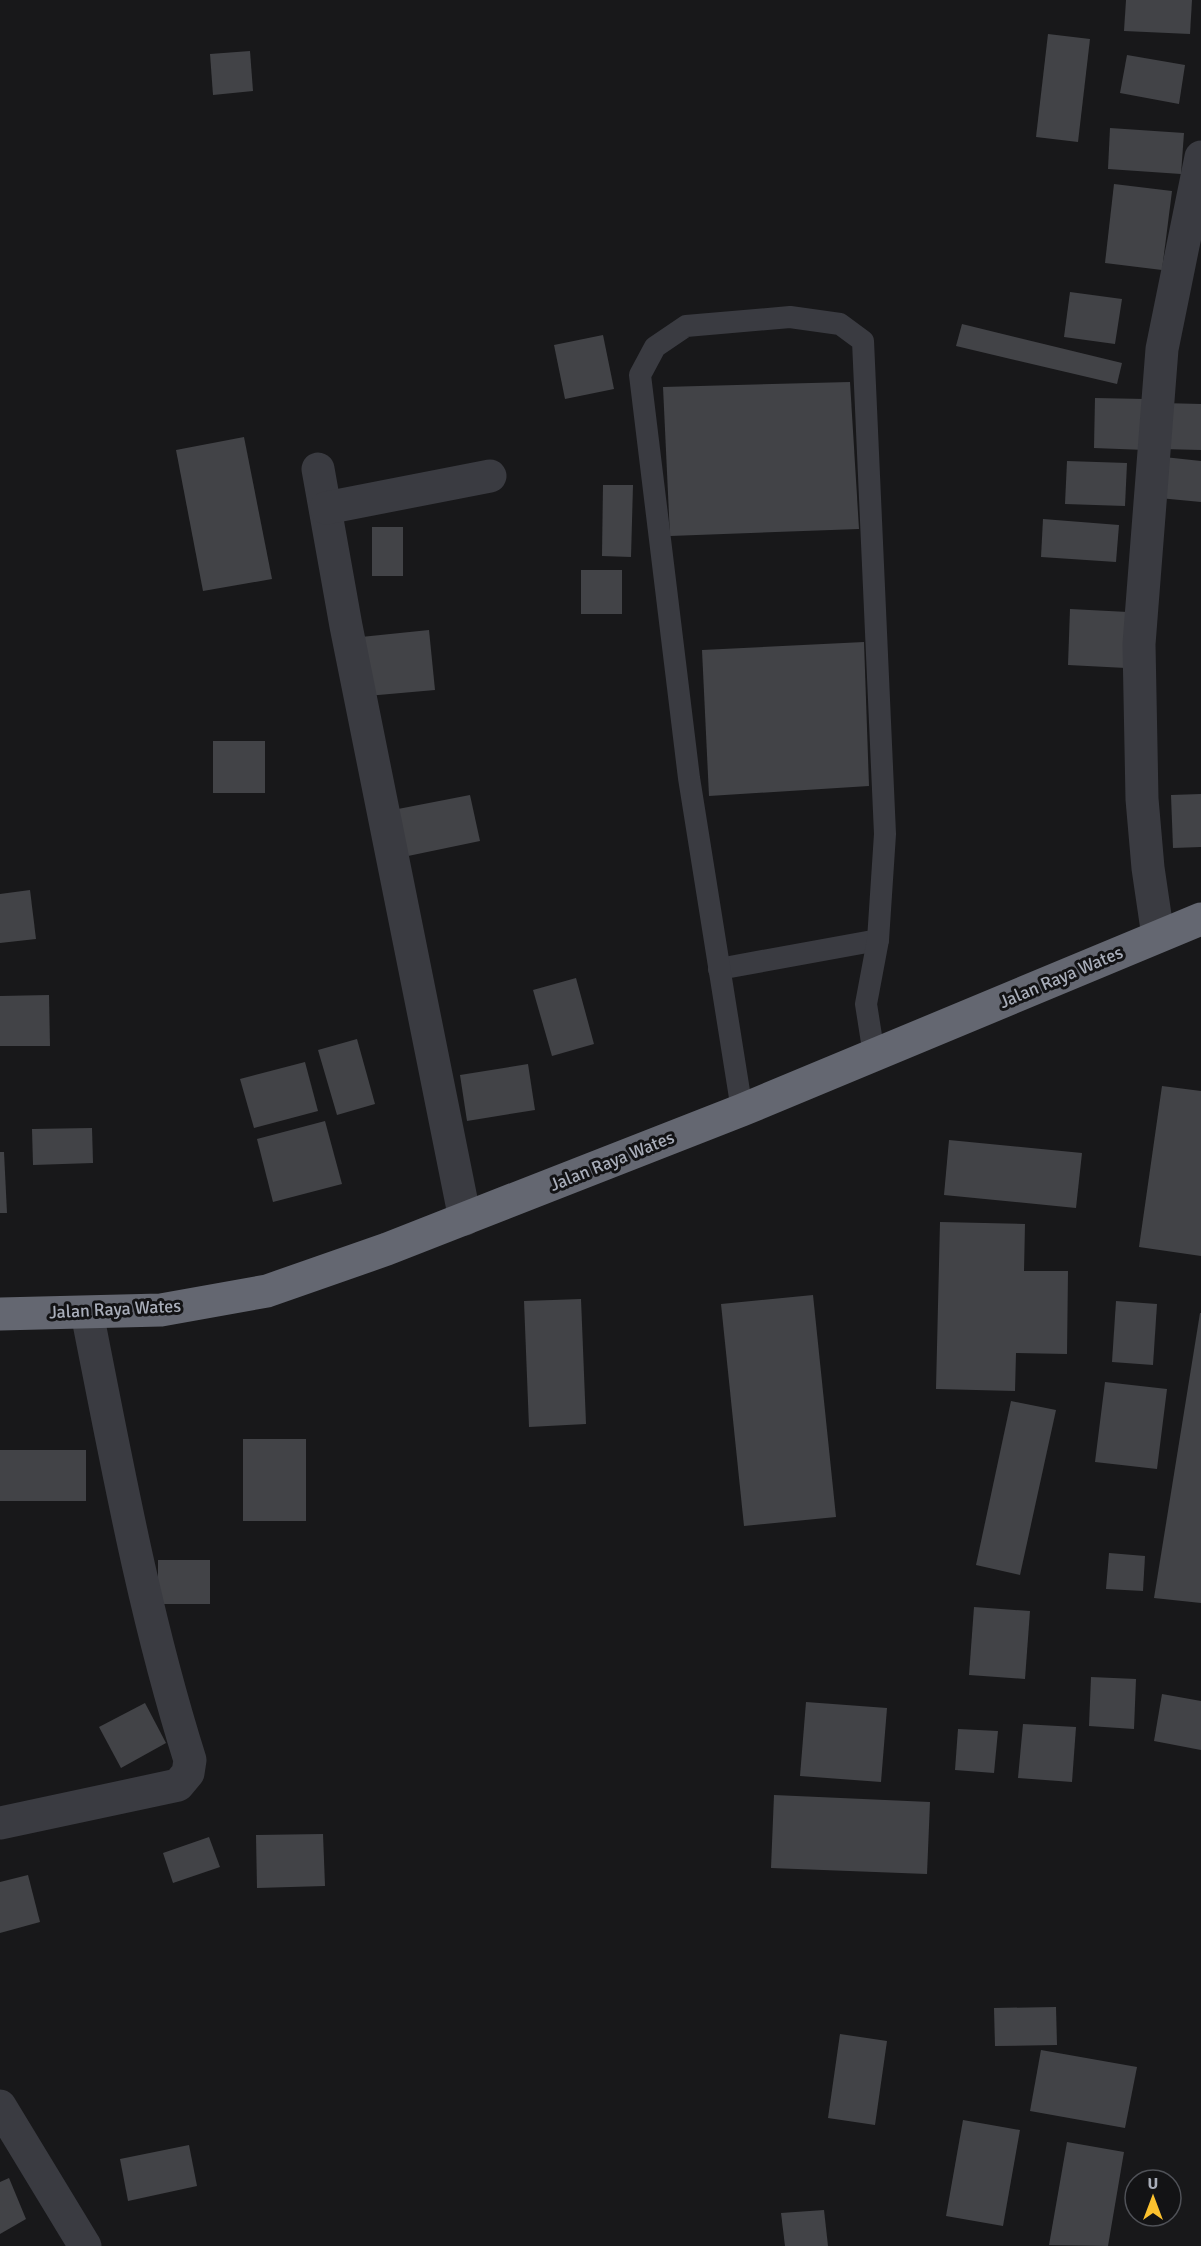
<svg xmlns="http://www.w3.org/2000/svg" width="1201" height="2246" viewBox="0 0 1201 2246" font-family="Signika,sans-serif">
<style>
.building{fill:#424347}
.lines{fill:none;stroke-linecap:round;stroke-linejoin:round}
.lane{stroke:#3a3b41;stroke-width:22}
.street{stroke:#3a3b41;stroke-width:33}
.highway{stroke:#646771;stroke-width:33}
.labels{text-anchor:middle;stroke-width:6;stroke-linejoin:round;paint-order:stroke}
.street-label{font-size:18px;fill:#a9aeba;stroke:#131315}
</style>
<rect width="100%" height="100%" fill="#18181a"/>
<!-- building -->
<g class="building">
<polygon points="1126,0 1192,0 1190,34 1124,31"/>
<polygon points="1048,34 1090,39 1078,142 1036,137"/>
<polygon points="250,51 253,91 213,95 210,54"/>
<polygon points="1127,55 1185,65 1179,104 1120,93"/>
<polygon points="1110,128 1184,133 1181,174 1108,169"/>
<polygon points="1114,184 1172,191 1162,270 1105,263"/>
<polygon points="1070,292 1122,299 1115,344 1064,337"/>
<polygon points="962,324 1122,363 1117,384 956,346"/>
<polygon points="603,335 614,389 565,399 554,345"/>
<polygon points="850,382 859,529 670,536 663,387"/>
<polygon points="1095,398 1145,399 1145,450 1094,448"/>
<polygon points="1162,403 1201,404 1201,450 1162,449"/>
<polygon points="244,437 272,579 203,591 176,450"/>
<polygon points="1164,457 1201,461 1201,502 1159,498"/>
<polygon points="1067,461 1127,463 1125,506 1065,504"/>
<polygon points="603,485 633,485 631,557 602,556"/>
<polygon points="1043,519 1119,525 1116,562 1041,557"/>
<rect x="372" y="527" width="31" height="49"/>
<rect x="581" y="570" width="41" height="44"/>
<polygon points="1070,609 1128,612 1126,668 1068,665"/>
<polygon points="429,630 435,690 367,696 361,637"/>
<polygon points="864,642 869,786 709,796 702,650"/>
<rect x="213" y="741" width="52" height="52"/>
<polygon points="1201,794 1201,847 1173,848 1171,795"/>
<polygon points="470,795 480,841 408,856 398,809"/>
<polygon points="30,890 36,939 0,943 0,894"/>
<polygon points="576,978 594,1044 552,1056 533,990"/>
<polygon points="49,995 50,1046 0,1046 0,996"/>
<polygon points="357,1039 375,1104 337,1115 318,1050"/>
<polygon points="305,1062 318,1111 254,1128 240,1079"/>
<polygon points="528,1064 535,1110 467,1121 460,1075"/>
<polygon points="1162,1086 1201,1091 1201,1256 1139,1247"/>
<polygon points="325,1121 342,1184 273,1202 257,1139"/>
<polygon points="92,1128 93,1163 33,1165 32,1129"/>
<polygon points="949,1140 1082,1153 1076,1208 944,1195"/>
<polygon points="0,1152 4,1152 7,1213 0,1213"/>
<polygon points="940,1222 1025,1224 1024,1271 1068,1271 1067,1354 1016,1353 1015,1391 936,1389"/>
<polygon points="813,1295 836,1517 744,1526 721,1304"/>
<polygon points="581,1299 586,1424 529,1427 524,1301"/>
<polygon points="1116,1301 1157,1304 1153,1365 1112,1362"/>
<polygon points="1200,1313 1201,1313 1201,1603 1154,1598"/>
<polygon points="1105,1382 1167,1389 1157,1469 1095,1462"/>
<polygon points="1011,1401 1056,1410 1020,1575 976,1565"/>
<rect x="243" y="1439" width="63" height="82"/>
<rect x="0" y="1450" width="86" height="51"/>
<polygon points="1109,1553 1145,1556 1143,1591 1106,1589"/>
<rect x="158" y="1560" width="52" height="44"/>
<polygon points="974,1607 1030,1611 1025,1679 969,1675"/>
<polygon points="1091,1677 1136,1679 1134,1729 1089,1726"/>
<polygon points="1162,1694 1201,1701 1201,1750 1154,1741"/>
<polygon points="806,1702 887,1708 881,1782 800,1776"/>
<polygon points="145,1703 166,1743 121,1768 99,1727"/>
<polygon points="1023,1724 1076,1727 1072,1782 1018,1778"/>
<polygon points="958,1729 998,1731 994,1773 955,1770"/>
<polygon points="774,1795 930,1802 927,1874 771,1868"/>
<polygon points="323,1834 325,1886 257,1888 256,1835"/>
<polygon points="209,1837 220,1867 173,1883 163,1853"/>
<polygon points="28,1875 40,1922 0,1933 0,1882"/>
<polygon points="1056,2007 1057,2045 995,2046 994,2008"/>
<polygon points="840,2034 887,2041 875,2125 828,2118"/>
<polygon points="1041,2050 1137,2067 1125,2128 1030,2111"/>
<polygon points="963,2120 1020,2130 1003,2226 946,2216"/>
<polygon points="1067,2142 1124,2152 1108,2246 1049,2245"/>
<polygon points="189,2145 197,2186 128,2201 120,2159"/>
<polygon points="9,2178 26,2219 0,2234 0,2182"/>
<polygon points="824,2210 828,2246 785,2246 781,2213"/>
</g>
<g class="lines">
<!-- lane -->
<g class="lane">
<polyline points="719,969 878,940"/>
<polyline points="742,1110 689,778 640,375 655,347 686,326 790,317 840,324 863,341 885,834 878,940 866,1004 874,1055"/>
</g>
<!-- street -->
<g class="street">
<polyline points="318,469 346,626 465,1219"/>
<polyline points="326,508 490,476"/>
<polyline points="1158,936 1148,868 1142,799 1139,644 1162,349 1201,157"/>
<path d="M0,1823L178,1785L188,1773L190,1760C144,1614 117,1464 87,1313"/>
<polyline points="0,2106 85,2246"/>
</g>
<!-- highway -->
<polyline class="highway" points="0,1314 161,1310 267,1291 387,1249 742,1110 1201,919"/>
</g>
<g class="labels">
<!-- street labels -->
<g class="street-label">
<text transform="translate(1061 977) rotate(-23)" y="6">Jalan Raya Wates</text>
<text transform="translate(612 1161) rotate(-22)" y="6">Jalan Raya Wates</text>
<text transform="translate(115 1309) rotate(-3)" y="6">Jalan Raya Wates</text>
</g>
</g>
<!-- north arrow -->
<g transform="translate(1153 2198)"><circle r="28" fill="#131315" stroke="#4f5157" stroke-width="1.5"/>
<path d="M0-4.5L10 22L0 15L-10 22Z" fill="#fcc12e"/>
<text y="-9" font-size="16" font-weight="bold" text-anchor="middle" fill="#a9aeba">U</text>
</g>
</svg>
